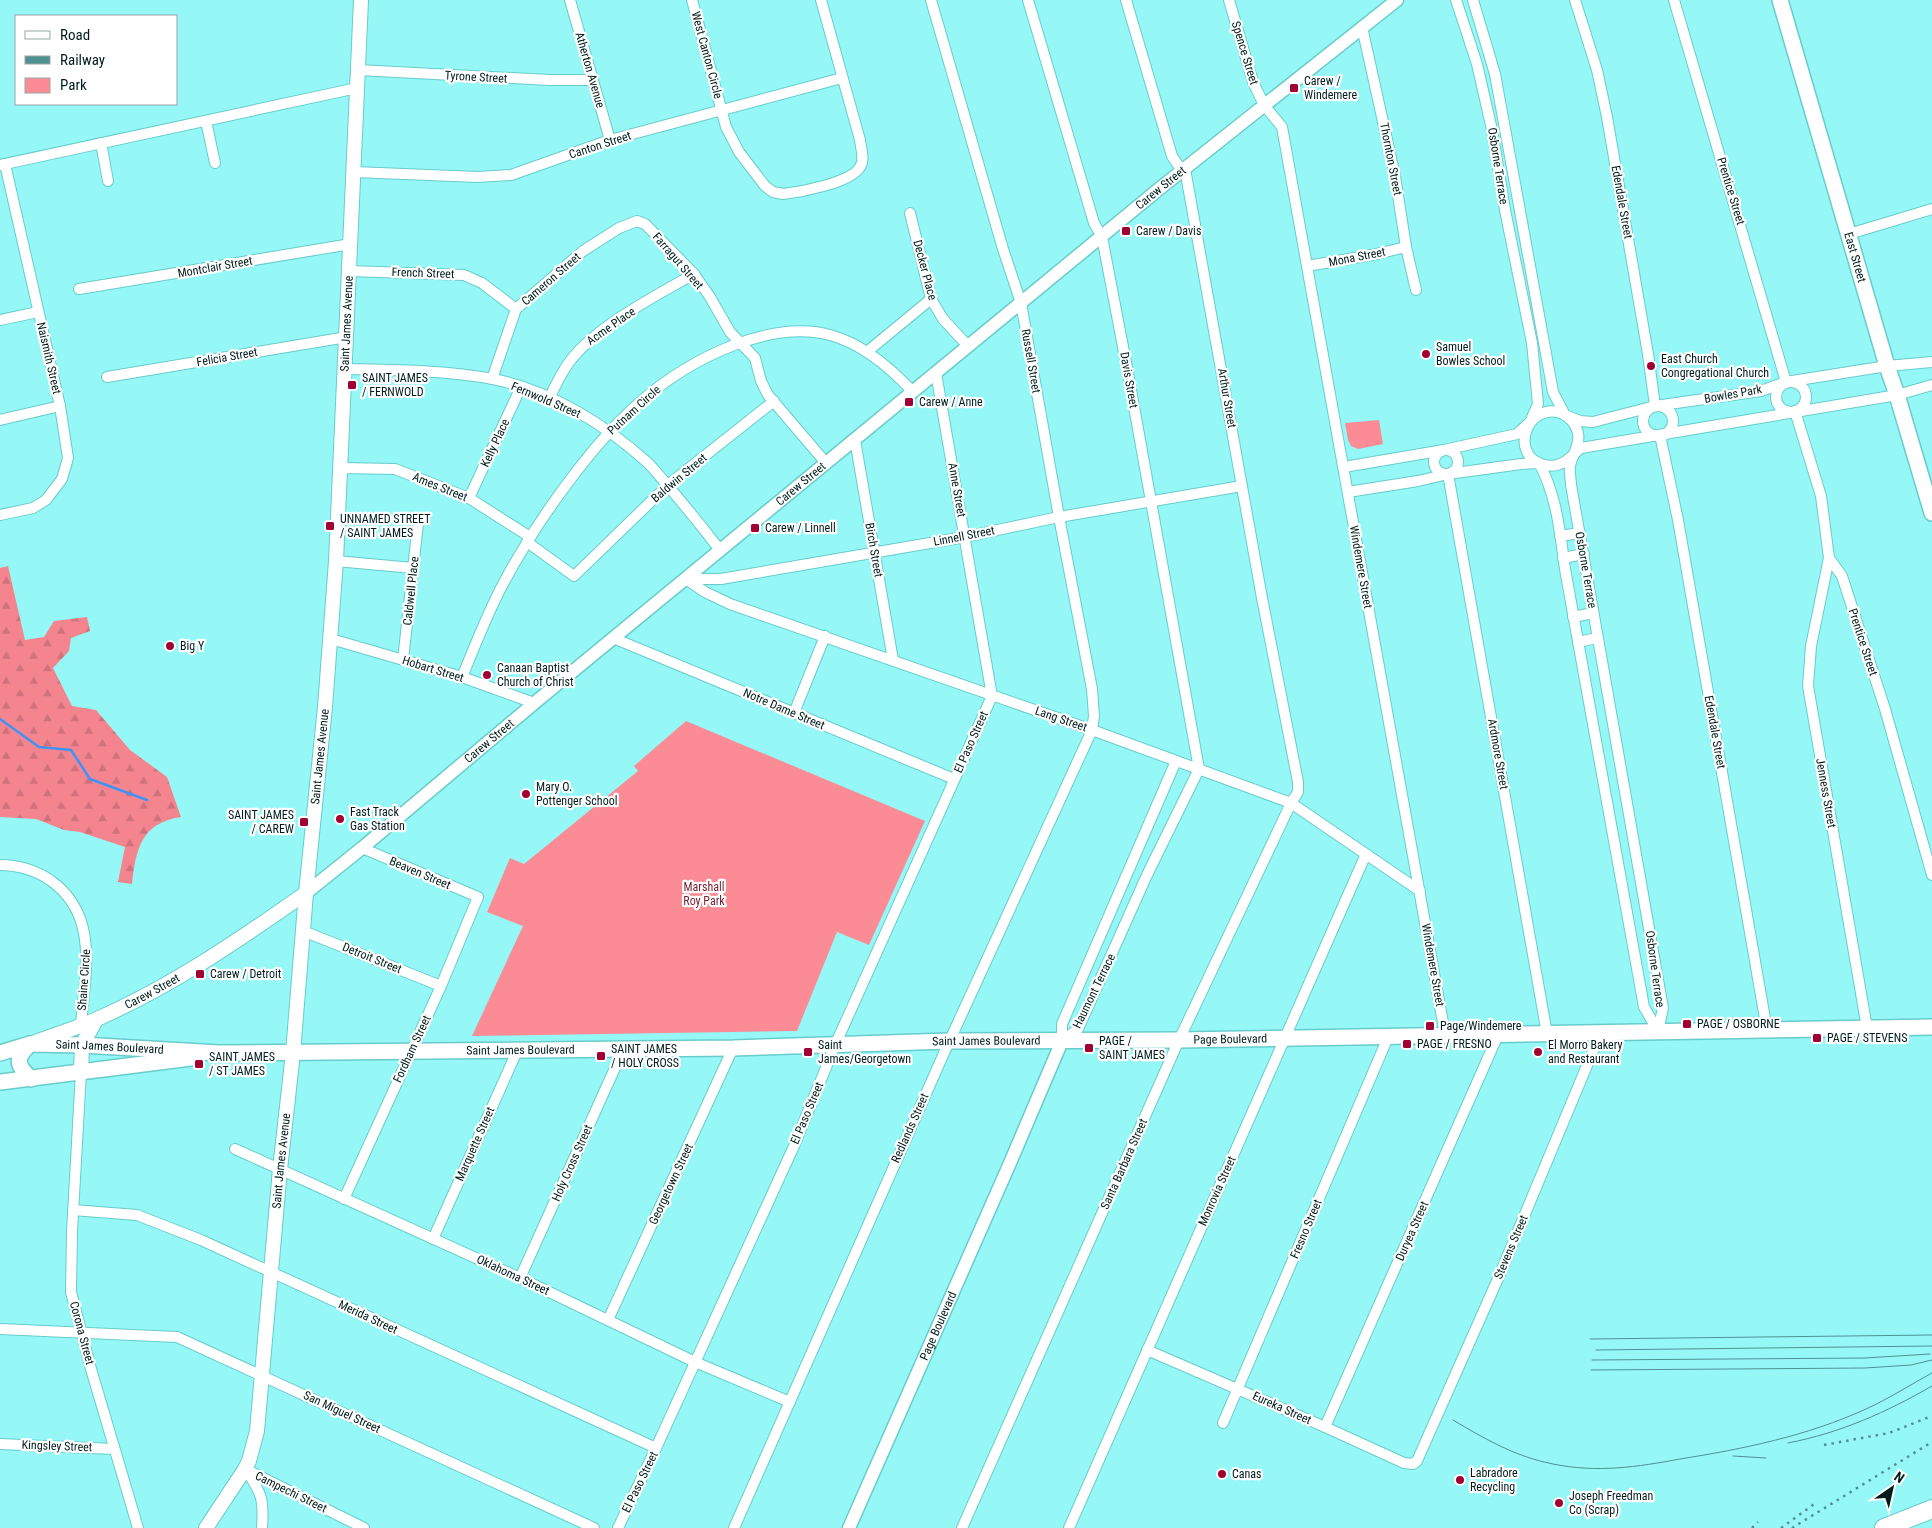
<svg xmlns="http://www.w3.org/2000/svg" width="1932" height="1528" viewBox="0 0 1932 1528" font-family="'Roboto Condensed',sans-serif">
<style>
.green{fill:#fb8c96}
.forest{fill:url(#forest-firs)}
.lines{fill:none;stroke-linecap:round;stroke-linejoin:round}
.stream{stroke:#4092f7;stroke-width:2.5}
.minor-casing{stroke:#68cccb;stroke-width:12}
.tertiary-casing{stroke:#68cccb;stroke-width:15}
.secondary-casing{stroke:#68cccb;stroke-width:16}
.primary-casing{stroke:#68cccb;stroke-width:18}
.motorway-casing{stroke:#68cccb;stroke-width:20}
.minor{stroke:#fff;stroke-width:10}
.tertiary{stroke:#fff;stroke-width:12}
.secondary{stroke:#fff;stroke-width:14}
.primary{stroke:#fff;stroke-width:15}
.motorway{stroke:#fff;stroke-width:18}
.tram{stroke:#4f9190;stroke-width:1}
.rail{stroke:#4f9190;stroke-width:2.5;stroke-dasharray:2.5 5;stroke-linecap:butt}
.poi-dot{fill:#a10033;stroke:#fff;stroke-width:2}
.labels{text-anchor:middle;stroke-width:4.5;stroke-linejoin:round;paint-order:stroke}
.street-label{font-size:12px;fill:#001c1c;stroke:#fff}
.poi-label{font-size:12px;fill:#001c1c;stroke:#fff;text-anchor:start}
.park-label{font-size:12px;fill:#761f2e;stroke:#fff}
</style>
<defs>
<pattern id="forest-firs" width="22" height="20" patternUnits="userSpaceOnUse" patternTransform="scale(1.25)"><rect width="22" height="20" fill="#f4858f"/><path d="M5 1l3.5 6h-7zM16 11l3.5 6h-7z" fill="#cf727b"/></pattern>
</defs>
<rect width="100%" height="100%" fill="#95f8f7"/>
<!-- green -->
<g class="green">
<polygon points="1379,420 1383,444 1358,449 1351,446 1348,440 1345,423"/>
<polygon points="686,721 925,821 869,945 837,932 797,1031 472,1036 523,926 487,912 510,858 524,864 638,771 634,766"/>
</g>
<!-- forest -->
<path class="forest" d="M8,566L25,640L44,637L54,621L87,617L90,631L71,638L69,651L53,668L72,706L96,710L130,750L167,777L181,817C141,823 136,849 132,884L118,882L125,847L80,832L64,830L36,819L0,817V568Z"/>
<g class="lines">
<!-- stream -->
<polyline class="stream" points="0,719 39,747 71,750 90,779 147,800"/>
<!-- minor casing -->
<g class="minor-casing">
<g id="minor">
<polyline points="570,0 610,140"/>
<path d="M692,0L726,127L739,152L765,186L773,192L783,194C800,192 851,183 860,167C865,160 861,148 860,140L821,0"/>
<polyline points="1028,0 1094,223 1102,237 1128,373 1199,769 1147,875 1078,1029 1062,1041"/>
<polyline points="1229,0 1253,82 1264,105 1282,127 1445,1034"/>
<polyline points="1473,0 1495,74 1553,392 1565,415 1580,421 1593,422 1655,406 1761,391 1786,382 1887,366 1932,362"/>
<polyline points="1575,0 1597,70 1607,117 1648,354 1655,406"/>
<polyline points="1674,0 1786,382"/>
<polyline points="1362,27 1395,176 1406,247 1416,290"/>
<polyline points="358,70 550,80 593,80"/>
<polyline points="206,121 215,163"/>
<polyline points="101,143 108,181"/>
<polyline points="0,165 357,88"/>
<polyline points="354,172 478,177 511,175 610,140 842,78"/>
<polyline points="910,213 931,299 943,319 968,346"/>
<polyline points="1849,234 1932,209"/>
<polyline points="1307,266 1372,255 1406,247"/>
<polyline points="350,271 464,275 482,283 516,309"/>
<polyline points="79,289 351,244"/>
<polyline points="0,320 38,312"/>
<polyline points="868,351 931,299"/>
<path d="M346,369C395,370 445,370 493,379C550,390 606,425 648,463C655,470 661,478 668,486C686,507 703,528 720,550"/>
<polyline points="107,377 347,337"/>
<polyline points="492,379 516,309 583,251 619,228 637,221 645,224 652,231 694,274 710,297 730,332 755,358 761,381 768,395 826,463"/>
<circle cx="1791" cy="397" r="15"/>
<path d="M549,399C555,386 561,373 570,361C597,326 655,296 694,274"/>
<circle cx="1658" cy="421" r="15"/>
<polyline points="1795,411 1821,496 1829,558 1842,576 1885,709 1932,875"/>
<polyline points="0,420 60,406"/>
<polyline points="1660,435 1678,520 1767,1030"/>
<polyline points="855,440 893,660"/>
<circle cx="1446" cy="462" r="12"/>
<polyline points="1344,467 1444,450 1517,434 1530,422 1538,404 1532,343 1505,210 1492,130 1477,64 1456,0"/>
<polyline points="341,468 395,469 469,498 530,537"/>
<polyline points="1448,474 1547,1034"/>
<path d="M1348,492L1418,481L1448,474L1521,464L1539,463C1557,496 1560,533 1565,569L1644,1007L1658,1031"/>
<polyline points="469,498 521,387"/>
<polyline points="0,515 33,508 46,500 62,479 68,458 60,406 5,164"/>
<polyline points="1560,536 1580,533"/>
<polyline points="527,542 574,576 668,485 774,401"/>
<polyline points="1563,558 1584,554"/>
<polyline points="1829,558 1811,646 1808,686 1867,1028"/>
<polyline points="336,561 413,568"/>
<polyline points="686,579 705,592 730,604 1092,730 1291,803 1420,891"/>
<polyline points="686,579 721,579 965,537 1059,517 1242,486"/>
<polyline points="1573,617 1593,613"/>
<polyline points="613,638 954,779"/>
<polyline points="331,639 462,677 534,703"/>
<polyline points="1578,642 1597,638"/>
<polyline points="403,660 418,523"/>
<path d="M462,677C475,646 487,614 503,584C521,550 541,519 564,488C610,425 659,374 734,345C811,316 858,333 913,392"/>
<polyline points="794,713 825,636"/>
<path d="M0,865C18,865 35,870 50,880C100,915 85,973 81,1025"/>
<polyline points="303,931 441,986"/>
<path d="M1658,1031L1663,1008L1571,485C1571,478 1568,469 1571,462C1574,452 1580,444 1578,433C1576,424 1569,416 1561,413C1528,402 1509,452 1541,464C1548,466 1554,467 1560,464C1569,461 1574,453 1581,448L1897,395L1932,385"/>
<polyline points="1062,1041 1062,1024 1176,761"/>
<polyline points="81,1072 72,1231 71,1292 91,1369 138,1528"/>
<polyline points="235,1149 520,1278 695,1362 790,1402"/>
<polyline points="344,1199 441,986 478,897 362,848"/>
<polyline points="73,1210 137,1215 201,1240 656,1448"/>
<polyline points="433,1239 518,1049"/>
<polyline points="520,1278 624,1048"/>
<polyline points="608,1320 733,1048"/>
<polyline points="0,1329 177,1337 594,1528"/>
<polyline points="1147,1350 1325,1427 1404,1463 1413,1464 1417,1461 1500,1274 1601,1032"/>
<polyline points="1223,1423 1389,1035"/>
<polyline points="1325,1427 1498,1035"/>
<polyline points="0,1444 114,1449"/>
<polyline points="245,1469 364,1528"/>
<path d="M246,1470C262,1494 264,1499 262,1528"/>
<polyline points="618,1528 656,1448 794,1146 836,1043 992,696 936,373"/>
<polyline points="734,1528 944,1053 1092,730 1094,716 1092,689 1059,517 1021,303 1003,249 931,0"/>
<polyline points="962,1528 1179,1040 1291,803 1298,792 1298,782 1262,598 1185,169 1178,165 1172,156 1126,0"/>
<polyline points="1069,1528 1366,854"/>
</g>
</g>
<!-- tertiary casing -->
<g class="tertiary-casing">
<g id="tertiary">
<path id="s1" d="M306,893L362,848L538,700L1159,189L1397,0"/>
<path id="s2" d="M849,1528L1010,1163L1062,1041"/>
</g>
</g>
<!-- secondary casing -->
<g class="secondary-casing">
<g id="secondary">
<path id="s3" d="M33,1043C54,1035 77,1028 97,1019C172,986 239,940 306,893"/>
<polyline points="81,1072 82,1045 96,1020"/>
<path id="s4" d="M206,1528L245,1469L249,1461L257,1431L280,1169L293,1053L306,893L325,707L336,561L361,0"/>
</g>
</g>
<!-- primary casing -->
<g class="primary-casing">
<g id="primary">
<path id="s5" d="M1780,0L1887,366L1897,395L1932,513"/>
<path d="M30,1044C15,1059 16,1064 31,1079"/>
<path id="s6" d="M0,1053L30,1044L82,1045L219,1053L733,1048L949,1041L1179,1040L1932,1027"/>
<polyline points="0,1082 191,1058"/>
</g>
</g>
<!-- motorway casing -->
<g class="motorway-casing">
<polyline id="motorway" points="1884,1528 1932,1509"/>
</g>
<!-- minor -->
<use href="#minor" class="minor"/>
<!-- tertiary -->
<use href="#tertiary" class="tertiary"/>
<!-- secondary -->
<use href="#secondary" class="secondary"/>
<!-- primary -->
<use href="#primary" class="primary"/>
<!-- motorway -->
<use href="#motorway" class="motorway"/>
<!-- tram -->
<g class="tram">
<polyline points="1590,1339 1932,1335"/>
<polyline points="1596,1350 1932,1346"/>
<polyline points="1592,1360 1865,1358 1930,1354"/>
<polyline points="1591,1370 1865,1368 1911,1365 1932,1360"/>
<path d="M1453,1420C1485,1439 1516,1457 1553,1464C1597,1473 1637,1467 1680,1459C1743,1449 1807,1436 1866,1409C1888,1399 1910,1385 1932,1373"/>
<path d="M1788,1443C1840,1433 1887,1412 1932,1386"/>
<polyline points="1733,1456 1766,1458"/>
</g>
<!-- rail -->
<g class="rail">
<polyline points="1824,1445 1889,1433 1932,1416"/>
<polyline points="1752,1528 1758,1522"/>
<polyline points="1781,1528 1817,1502"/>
<polyline points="1792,1528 1932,1442"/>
</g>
</g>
<!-- markers -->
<g class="poi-dot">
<rect x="1289" y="83" width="10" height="10" rx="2.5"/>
<rect x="1121" y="226" width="10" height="10" rx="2.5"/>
<circle cx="1426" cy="354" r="5"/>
<circle cx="1651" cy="366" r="5"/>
<rect x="347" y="380" width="10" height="10" rx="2.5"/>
<rect x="904" y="397" width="10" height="10" rx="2.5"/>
<rect x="325" y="521" width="10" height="10" rx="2.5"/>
<rect x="750" y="523" width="10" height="10" rx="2.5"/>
<circle cx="170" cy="646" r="5"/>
<circle cx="487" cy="675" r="5"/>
<circle cx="526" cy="794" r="5"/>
<circle cx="340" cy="819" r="5"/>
<rect x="299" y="817" width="10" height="10" rx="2.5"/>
<rect x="195" y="969" width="10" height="10" rx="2.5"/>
<rect x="1682" y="1019" width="10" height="10" rx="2.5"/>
<rect x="1425" y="1021" width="10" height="10" rx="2.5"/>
<rect x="1812" y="1033" width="10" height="10" rx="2.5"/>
<rect x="1402" y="1039" width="10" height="10" rx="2.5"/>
<rect x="1084" y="1043" width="10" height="10" rx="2.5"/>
<rect x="803" y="1047" width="10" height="10" rx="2.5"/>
<circle cx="1538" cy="1052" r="5"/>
<rect x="596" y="1051" width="10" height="10" rx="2.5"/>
<rect x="194" y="1059" width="10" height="10" rx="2.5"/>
<circle cx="1222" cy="1474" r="5"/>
<circle cx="1460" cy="1480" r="5"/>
<circle cx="1559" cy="1503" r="5"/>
</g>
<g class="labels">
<!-- street labels -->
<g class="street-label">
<text transform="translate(1245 53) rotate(73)" y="4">Spence Street</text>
<text transform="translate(707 55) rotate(75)" y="4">West Canton Circle</text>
<text transform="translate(590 70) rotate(74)" y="4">Atherton Avenue</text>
<text transform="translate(476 77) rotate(3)" y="4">Tyrone Street</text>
<text transform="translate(600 145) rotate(-18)" y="4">Canton Street</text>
<text transform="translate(1391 159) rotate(79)" y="4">Thornton Street</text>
<text transform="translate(1498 166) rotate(81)" y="4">Osborne Terrace</text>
<text dy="4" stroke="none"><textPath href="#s1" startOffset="1108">Carew Street</textPath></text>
<text transform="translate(1731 191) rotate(73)" y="4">Prentice Street</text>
<text transform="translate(1622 202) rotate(80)" y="4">Edendale Street</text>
<text transform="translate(1357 257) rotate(-11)" y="4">Mona Street</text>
<text dy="4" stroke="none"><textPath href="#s5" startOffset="268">East Street</textPath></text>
<text transform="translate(678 261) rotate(49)" y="4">Farragut Street</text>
<text transform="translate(215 267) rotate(-10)" y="4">Montclair Street</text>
<text transform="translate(925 270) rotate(75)" y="4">Decker Place</text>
<text transform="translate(423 273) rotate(2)" y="4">French Street</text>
<text transform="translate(551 279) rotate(-41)" y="4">Cameron Street</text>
<text dy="4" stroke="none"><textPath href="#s4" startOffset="1222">Saint James Avenue</textPath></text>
<text transform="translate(611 326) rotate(-35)" y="4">Acme Place</text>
<text transform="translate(227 357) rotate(-10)" y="4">Felicia Street</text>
<text transform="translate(49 358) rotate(77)" y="4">Naismith Street</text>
<text transform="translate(1031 361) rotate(80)" y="4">Russell Street</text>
<text transform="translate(1129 380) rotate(80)" y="4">Davis Street</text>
<text transform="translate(1733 394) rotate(-10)" y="4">Bowles Park</text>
<text transform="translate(1227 398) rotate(80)" y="4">Arthur Street</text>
<text transform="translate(546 400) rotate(23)" y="4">Fernwold Street</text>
<text transform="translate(634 410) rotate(-42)" y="4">Putnam Circle</text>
<text transform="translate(495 443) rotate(-65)" y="4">Kelly Place</text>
<text transform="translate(679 478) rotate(-40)" y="4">Baldwin Street</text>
<text dy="4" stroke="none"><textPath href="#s1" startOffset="642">Carew Street</textPath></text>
<text transform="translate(440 487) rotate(22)" y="4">Ames Street</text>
<text transform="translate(957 490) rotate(80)" y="4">Anne Street</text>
<text transform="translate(964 536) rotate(-11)" y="4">Linnell Street</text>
<text transform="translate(874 550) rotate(80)" y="4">Birch Street</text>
<text transform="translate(1361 567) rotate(80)" y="4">Windemere Street</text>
<text transform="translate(1586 570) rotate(80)" y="4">Osborne Terrace</text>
<text transform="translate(411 591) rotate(-84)" y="4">Caldwell Place</text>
<text transform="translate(1863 642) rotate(72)" y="4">Prentice Street</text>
<text transform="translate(433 669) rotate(17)" y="4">Hobart Street</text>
<text transform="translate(784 709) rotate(23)" y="4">Notre Dame Street</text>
<text transform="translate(1061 719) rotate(19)" y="4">Lang Street</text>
<text transform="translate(1715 732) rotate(80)" y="4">Edendale Street</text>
<text dy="4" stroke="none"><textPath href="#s1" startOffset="238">Carew Street</textPath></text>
<text transform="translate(971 742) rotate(-66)" y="4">El Paso Street</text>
<text transform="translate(1498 754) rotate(80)" y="4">Ardmore Street</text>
<text dy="4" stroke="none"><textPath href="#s4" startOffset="788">Saint James Avenue</textPath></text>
<text transform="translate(1826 793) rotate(80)" y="4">Jenness Street</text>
<text transform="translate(420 873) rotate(23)" y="4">Beaven Street</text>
<text transform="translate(372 958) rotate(22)" y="4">Detroit Street</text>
<text transform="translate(1433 965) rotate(80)" y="4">Windemere Street</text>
<text transform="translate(1655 969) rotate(82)" y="4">Osborne Terrace</text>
<text transform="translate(84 980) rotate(-86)" y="4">Shaine Circle</text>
<text dy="4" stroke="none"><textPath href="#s3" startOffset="130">Carew Street</textPath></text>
<text transform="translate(1094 991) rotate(-64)" y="4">Haumont Terrace</text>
<text dy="4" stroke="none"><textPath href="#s6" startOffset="1232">Page Boulevard</textPath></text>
<text dy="4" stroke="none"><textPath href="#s6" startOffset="988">Saint James Boulevard</textPath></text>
<text dy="4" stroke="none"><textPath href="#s6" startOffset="111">Saint James Boulevard</textPath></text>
<text transform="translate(412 1049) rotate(-65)" y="4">Fordham Street</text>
<text dy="4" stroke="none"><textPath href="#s6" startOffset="522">Saint James Boulevard</textPath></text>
<text transform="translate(807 1113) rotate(-67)" y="4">El Paso Street</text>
<text transform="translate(910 1128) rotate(-66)" y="4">Redlands Street</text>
<text transform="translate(475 1144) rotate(-66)" y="4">Marquette Street</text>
<text dy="4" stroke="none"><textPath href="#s4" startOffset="382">Saint James Avenue</textPath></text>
<text transform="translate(572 1163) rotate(-66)" y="4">Holy Cross Street</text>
<text transform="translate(1124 1164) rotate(-66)" y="4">Santa Barbara Street</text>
<text transform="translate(671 1184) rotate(-65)" y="4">Georgetown Street</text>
<text transform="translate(1217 1191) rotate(-66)" y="4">Monrovia Street</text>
<text transform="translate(1306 1229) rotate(-67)" y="4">Fresno Street</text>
<text transform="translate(1412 1231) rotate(-66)" y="4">Duryea Street</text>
<text transform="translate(1511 1247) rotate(-67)" y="4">Stevens Street</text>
<text transform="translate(513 1275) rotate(25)" y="4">Oklahoma Street</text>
<text transform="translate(368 1317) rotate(25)" y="4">Merida Street</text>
<text dy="4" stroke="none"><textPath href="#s2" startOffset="221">Page Boulevard</textPath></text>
<text transform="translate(82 1333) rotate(75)" y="4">Corona Street</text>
<text transform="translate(1282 1408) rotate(24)" y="4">Eureka Street</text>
<text transform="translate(342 1412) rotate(25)" y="4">San Miguel Street</text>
<text transform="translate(57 1446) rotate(2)" y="4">Kingsley Street</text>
<text transform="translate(640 1482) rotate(-64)" y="4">El Paso Street</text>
<text transform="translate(291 1492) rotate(26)" y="4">Campechi Street</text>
</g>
<!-- poi labels -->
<g class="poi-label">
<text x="1304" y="85">Carew /<tspan x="1304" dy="14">Windemere</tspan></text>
<text x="1136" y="235">Carew / Davis</text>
<text x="1436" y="351">Samuel<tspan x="1436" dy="14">Bowles School</tspan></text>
<text x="1661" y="363">East Church<tspan x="1661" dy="14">Congregational Church</tspan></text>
<text x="362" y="382">SAINT JAMES<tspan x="362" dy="14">/ FERNWOLD</tspan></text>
<text x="919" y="406">Carew / Anne</text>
<text x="340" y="523">UNNAMED STREET<tspan x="340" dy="14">/ SAINT JAMES</tspan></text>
<text x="765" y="532">Carew / Linnell</text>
<text x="180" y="650">Big Y</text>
<text x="497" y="672">Canaan Baptist<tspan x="497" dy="14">Church of Christ</tspan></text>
<text x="536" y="791">Mary O.<tspan x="536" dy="14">Pottenger School</tspan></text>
<text x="350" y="816">Fast Track<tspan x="350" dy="14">Gas Station</tspan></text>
<text x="294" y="819" text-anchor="end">SAINT JAMES<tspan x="294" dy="14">/ CAREW</tspan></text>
<text x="210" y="978">Carew / Detroit</text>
<text x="1697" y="1028">PAGE / OSBORNE</text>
<text x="1440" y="1030">Page/Windemere</text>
<text x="1827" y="1042">PAGE / STEVENS</text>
<text x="1099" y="1045">PAGE /<tspan x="1099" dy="14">SAINT JAMES</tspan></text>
<text x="1417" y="1048">PAGE / FRESNO</text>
<text x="818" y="1049">Saint<tspan x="818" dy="14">James/Georgetown</tspan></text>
<text x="1548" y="1049">El Morro Bakery<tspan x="1548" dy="14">and Restaurant</tspan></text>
<text x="611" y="1053">SAINT JAMES<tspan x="611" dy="14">/ HOLY CROSS</tspan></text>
<text x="209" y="1061">SAINT JAMES<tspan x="209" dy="14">/ ST JAMES</tspan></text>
<text x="1470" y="1477">Labradore<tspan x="1470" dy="14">Recycling</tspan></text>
<text x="1232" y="1478">Canas</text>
<text x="1569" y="1500">Joseph Freedman<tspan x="1569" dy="14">Co (Scrap)</tspan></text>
</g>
<!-- park labels -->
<g class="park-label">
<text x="704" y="891">Marshall<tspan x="704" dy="14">Roy Park</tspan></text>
</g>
</g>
<!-- legend -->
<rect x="15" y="15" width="162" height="90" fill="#ffffff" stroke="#99a4a4"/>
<rect x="25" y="31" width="25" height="8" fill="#ffffff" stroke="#99a4a4"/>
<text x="60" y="40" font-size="15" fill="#001c1c">Road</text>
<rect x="25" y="56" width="25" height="8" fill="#4f9190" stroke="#99a4a4"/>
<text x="60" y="65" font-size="15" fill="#001c1c">Railway</text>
<rect x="25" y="78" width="25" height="15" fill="#fb8c96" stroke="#99a4a4"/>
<text x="60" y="90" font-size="15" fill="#001c1c">Park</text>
<!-- north arrow -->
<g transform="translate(1892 1488) rotate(34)" stroke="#ffffff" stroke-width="4" paint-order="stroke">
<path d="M0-4L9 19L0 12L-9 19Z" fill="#001c1c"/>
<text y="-8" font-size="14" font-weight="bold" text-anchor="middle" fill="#001c1c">N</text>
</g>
</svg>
